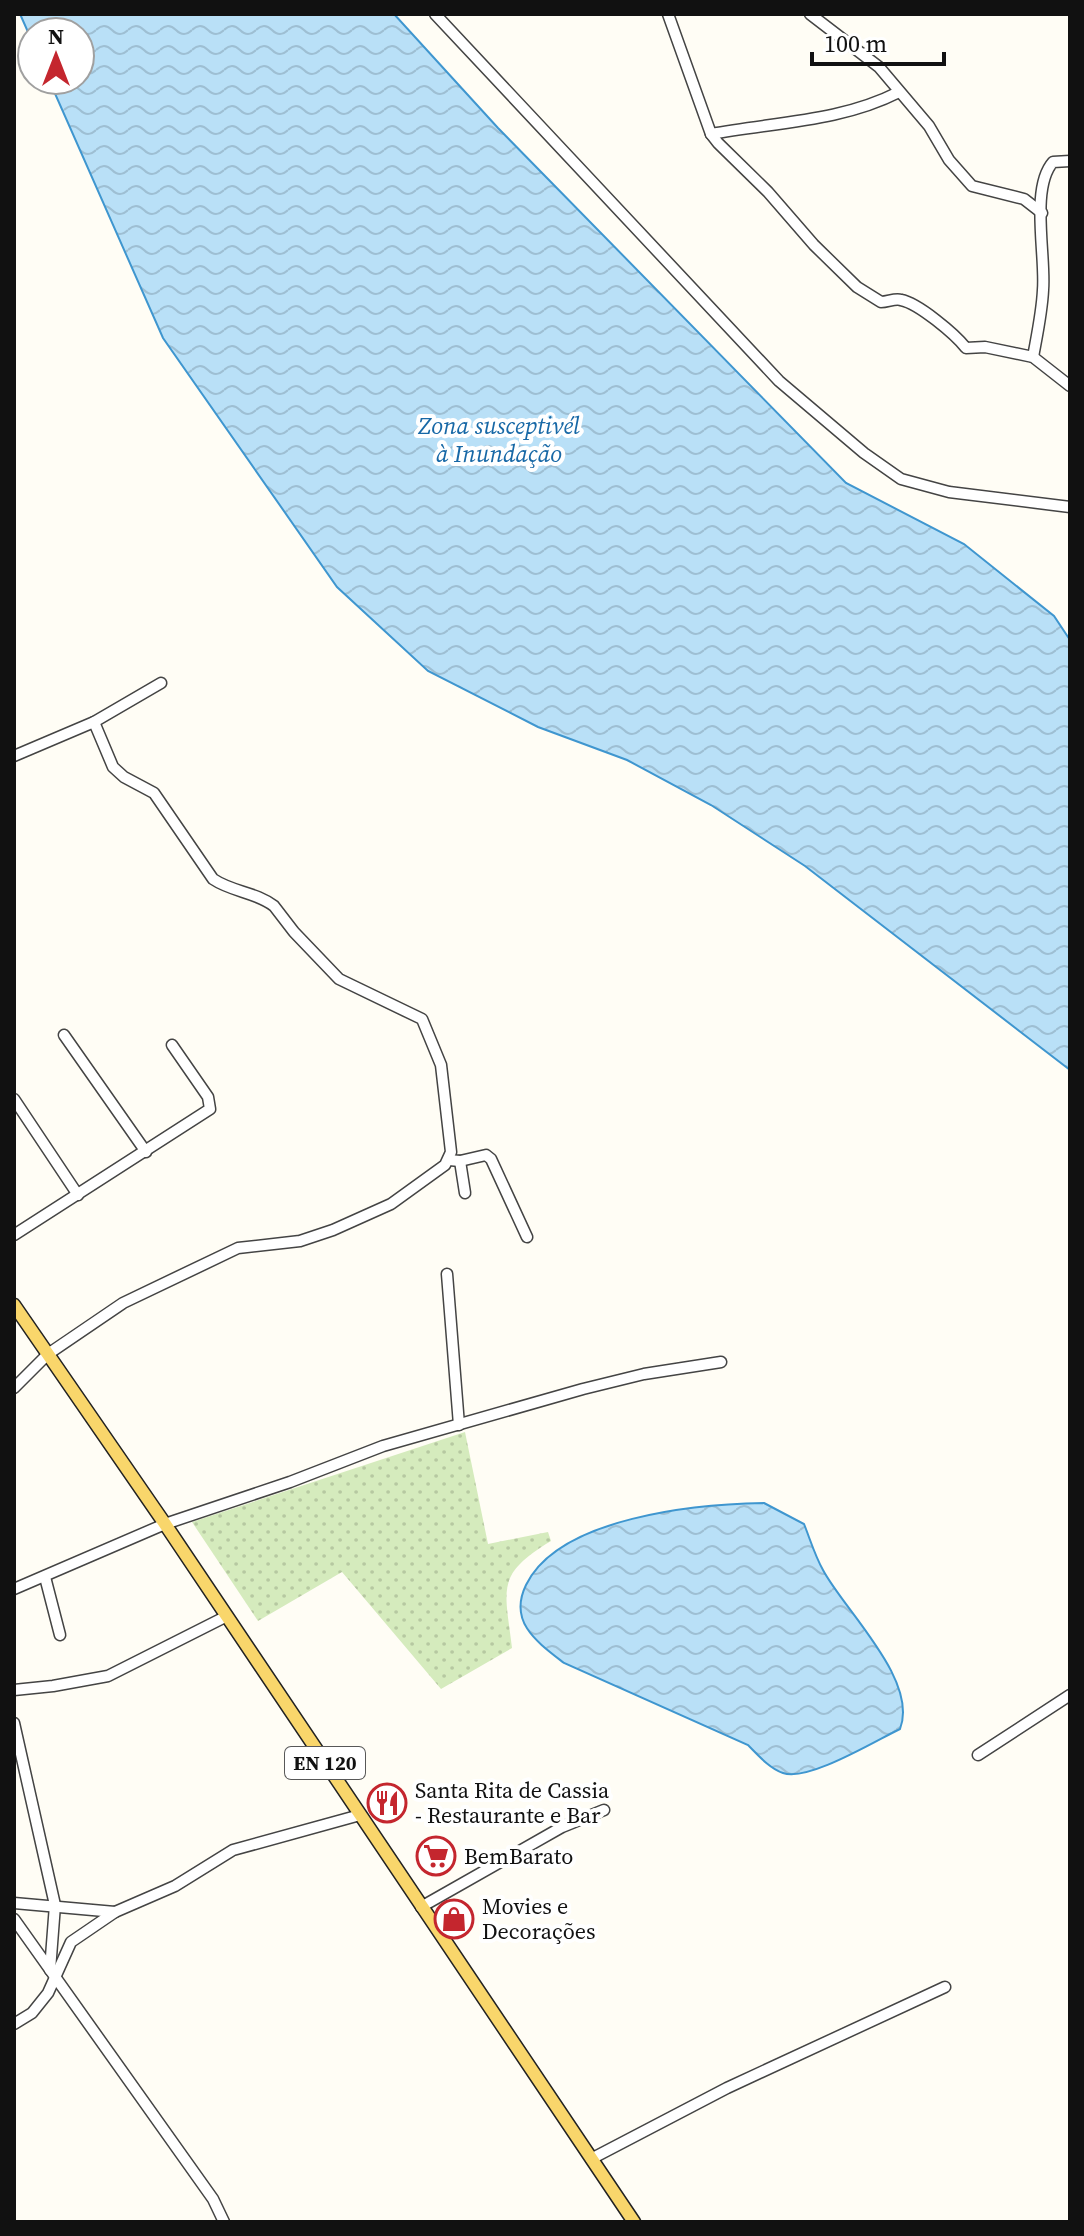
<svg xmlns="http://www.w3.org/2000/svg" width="1084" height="2236" viewBox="0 0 1084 2236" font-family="'Source Serif 4',serif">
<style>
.park{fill:url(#park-dots)}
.water{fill:url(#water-waves);stroke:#3f96cf;stroke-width:2}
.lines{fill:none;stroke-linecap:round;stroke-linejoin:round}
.minor-casing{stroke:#444;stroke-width:13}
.major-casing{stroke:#222;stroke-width:15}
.minor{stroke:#fff;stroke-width:10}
.major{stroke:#f9d66b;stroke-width:12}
.labels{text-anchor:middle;stroke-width:8;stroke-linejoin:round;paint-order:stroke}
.shield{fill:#fff;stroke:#585858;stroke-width:2}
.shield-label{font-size:20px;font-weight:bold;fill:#111}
.poi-label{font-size:22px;fill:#111;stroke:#fff;text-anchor:start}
.water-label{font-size:24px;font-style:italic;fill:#1768a6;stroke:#fff}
</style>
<defs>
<pattern id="park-dots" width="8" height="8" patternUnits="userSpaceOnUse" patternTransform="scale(2)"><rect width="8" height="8" fill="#d5ebbd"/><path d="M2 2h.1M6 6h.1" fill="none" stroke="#b6c8a1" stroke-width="1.8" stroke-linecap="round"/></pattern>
<pattern id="water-waves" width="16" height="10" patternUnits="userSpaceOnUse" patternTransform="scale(2)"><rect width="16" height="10" fill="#b9e0f7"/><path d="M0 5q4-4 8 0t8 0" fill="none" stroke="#9ebfd3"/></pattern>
</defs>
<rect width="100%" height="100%" fill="#fffdf5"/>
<!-- park -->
<path class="park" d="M465,1432L488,1544L548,1532L551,1541C495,1575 505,1588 512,1648L441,1689L342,1572L258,1621L192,1522Z"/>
<!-- water -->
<g class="water">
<polygon points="20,14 394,14 498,128 846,483 964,544 1054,616 1070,640 1070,1070 805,866 711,805 627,760 538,727 428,671 337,587 163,338 49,80 80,80 80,32 32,32 32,41"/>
<path d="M764,1503L804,1524C810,1539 815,1556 823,1570C844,1610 919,1680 900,1729C875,1741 808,1782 783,1773C769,1768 758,1755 748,1745L564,1663C537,1642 508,1622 526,1585C559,1517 697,1504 764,1503Z"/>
</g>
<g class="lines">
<!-- minor casing -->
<g class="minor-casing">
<g id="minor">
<polyline points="435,14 779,381 864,453 901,479 949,492 1070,507"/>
<path d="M668,14L711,134L718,143L768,192L814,245L857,287L881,302C888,302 895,298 901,300C918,303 955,334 966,348L985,347L1033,357L1070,386"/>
<polyline points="810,14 879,67 929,126 949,160 972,186 1024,199 1042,213"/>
<path d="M711,134C775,122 840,122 899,92"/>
<path d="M1033,357C1037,335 1042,312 1043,290C1046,256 1030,188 1053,162L1070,161"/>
<polyline points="14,756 94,722 161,683"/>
<polyline points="64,1035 146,1152"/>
<polyline points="14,1099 78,1195"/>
<polyline points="449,1160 460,1161 486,1155 491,1159 527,1237"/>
<polyline points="460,1161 465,1193"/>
<polyline points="14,1235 210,1109 208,1097 172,1045"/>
<polyline points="447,1274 459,1425"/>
<path d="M14,1388L48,1354L123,1303L238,1248L300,1241L333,1230L391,1204L445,1165L451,1152L441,1065L422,1019L339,979L294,932L274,906C256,892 232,892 213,879L154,793L124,777L113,767L94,722"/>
<polyline points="45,1577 60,1635"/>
<polyline points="14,1589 165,1524 290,1482 383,1446 583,1389 644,1374 721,1362"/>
<polyline points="14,1690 53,1686 108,1676 227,1616"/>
<polyline points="14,1723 55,1905 50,1970"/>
<polyline points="978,1755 1070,1695"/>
<polyline points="14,1903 115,1912"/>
<polyline points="421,1907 562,1827 604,1810"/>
<polyline points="14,1919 213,2199 224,2222"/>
<polyline points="14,2024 32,2013 48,1993 71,1942 115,1912 175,1886 233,1850 360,1815"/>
<polyline points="591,2159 727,2088 945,1987"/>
</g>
</g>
<!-- major casing -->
<g class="major-casing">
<polyline id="major" points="14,1305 165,1524 634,2222"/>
</g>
<!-- minor -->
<use href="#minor" class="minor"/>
<!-- major -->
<use href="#major" class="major"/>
</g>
<!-- icons -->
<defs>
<g id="restaurant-ring" transform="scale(2)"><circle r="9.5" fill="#fff" stroke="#c4262e" stroke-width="1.5"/><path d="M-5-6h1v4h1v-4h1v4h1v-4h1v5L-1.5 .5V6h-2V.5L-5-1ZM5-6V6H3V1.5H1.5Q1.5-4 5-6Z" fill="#c4262e"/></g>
<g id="supermarket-ring" transform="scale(2)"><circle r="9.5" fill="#fff" stroke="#c4262e" stroke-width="1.5"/><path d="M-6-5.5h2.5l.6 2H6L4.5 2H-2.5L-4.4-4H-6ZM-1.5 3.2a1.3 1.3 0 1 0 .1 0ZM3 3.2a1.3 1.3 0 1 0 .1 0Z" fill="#c4262e"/></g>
<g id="shop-ring" transform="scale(2)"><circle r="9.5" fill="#fff" stroke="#c4262e" stroke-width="1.5"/><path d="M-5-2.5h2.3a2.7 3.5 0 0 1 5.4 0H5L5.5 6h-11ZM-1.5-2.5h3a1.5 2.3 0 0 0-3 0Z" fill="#c4262e"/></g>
</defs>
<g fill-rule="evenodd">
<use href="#restaurant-ring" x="387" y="1803"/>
<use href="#supermarket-ring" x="436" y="1856"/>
<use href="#shop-ring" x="454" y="1919"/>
</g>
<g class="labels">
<!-- shield labels -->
<rect class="shield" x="285" y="1747" width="80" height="32" rx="6"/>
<g class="shield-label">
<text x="325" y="1770">EN 120</text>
</g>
<!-- poi labels -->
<g class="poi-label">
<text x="415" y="1798">Santa Rita de Cassia<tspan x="415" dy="25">- Restaurante e Bar</tspan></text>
<text x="464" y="1864">BemBarato</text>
<text x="482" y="1914">Movies e<tspan x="482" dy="25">Decorações</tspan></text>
</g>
<!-- water labels -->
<g class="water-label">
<text x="499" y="434">Zona susceptivél<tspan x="499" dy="28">à Inundação</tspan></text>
</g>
</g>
<!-- border -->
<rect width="1084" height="2236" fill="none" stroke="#111111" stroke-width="32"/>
<!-- north arrow -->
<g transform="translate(56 56)"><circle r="38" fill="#ffffff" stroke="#a0a0a0" stroke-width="2"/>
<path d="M0-6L14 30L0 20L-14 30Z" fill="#c4262e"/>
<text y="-12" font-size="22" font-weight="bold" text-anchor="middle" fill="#111111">N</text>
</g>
<!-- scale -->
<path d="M812 52v12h132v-12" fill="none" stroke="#111111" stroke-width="4"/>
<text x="824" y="52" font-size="24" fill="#111111" stroke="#ffffff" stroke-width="6" paint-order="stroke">100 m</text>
</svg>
